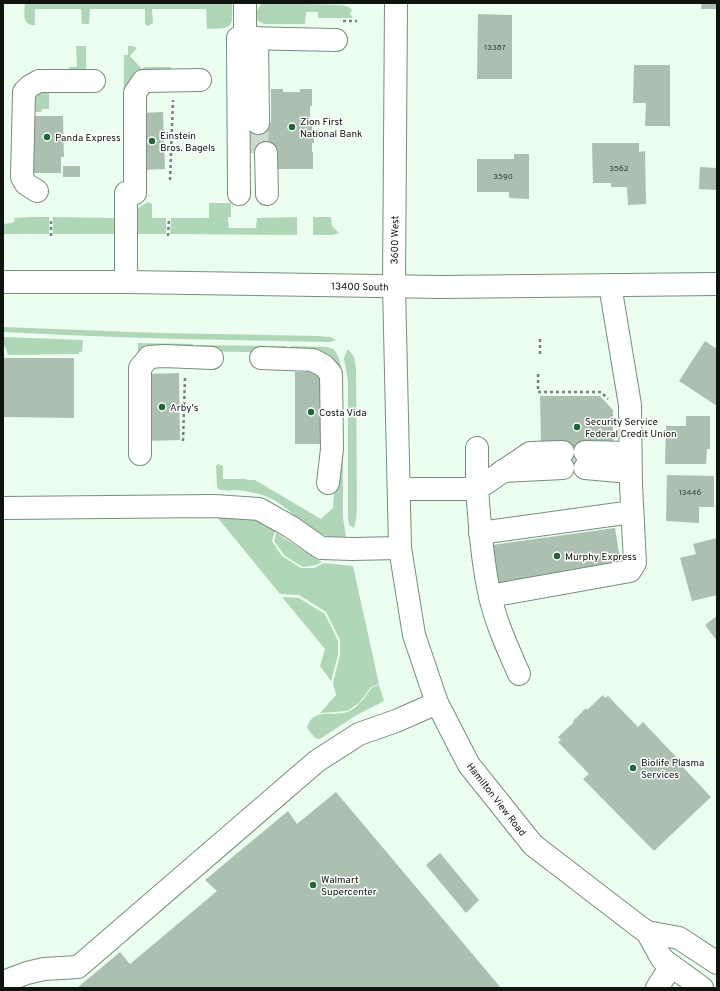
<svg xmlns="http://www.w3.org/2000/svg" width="720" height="991" viewBox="0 0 720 991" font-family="Overpass,sans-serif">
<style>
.green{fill:#afd7b7}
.building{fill:#abc0ae}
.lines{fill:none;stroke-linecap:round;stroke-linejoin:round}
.minor-tunnel{stroke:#cbdbcd;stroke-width:22;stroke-dasharray:22 11;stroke-linecap:butt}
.minor-casing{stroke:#788d7c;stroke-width:24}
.major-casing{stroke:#788d7c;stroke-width:24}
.path{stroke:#778379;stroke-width:2.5;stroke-dasharray:3 3;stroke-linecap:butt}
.minor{stroke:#fff;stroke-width:22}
.major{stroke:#fff;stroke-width:22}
.poi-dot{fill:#1e6836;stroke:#fff;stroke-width:1.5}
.labels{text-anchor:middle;stroke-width:3;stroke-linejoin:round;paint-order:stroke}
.number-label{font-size:8px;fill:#354037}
.poi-label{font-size:10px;fill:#0e150f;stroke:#fff;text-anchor:start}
.street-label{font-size:10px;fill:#0e150f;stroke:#fff}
</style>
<rect width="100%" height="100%" fill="#ecfeef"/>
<!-- green -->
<g class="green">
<path d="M25,3H232C233,29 233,28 207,29L206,9H152L153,23L148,26L146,25L145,23V9H90L89,24H82L81,9H35V25C22,26 24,12 25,3Z"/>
<polygon points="263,3 342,5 349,7 352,10 350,14 353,18 318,18 318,12 306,12 305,24 264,24 258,21 256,13 260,5"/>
<polygon points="76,46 86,46 86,70 69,71 69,67 77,67"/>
<polygon points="128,46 133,46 137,48 130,56 142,69 145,67 171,67 171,75 144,75 128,172 123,172 124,55 128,55"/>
<polygon points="49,86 49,109 42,109 41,112 30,112 30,95"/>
<polygon points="148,202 152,204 152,218 166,218 166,234 137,234 138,208"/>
<polygon points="209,203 231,203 231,217 228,217 229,228 256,228 257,218 297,217 297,235 170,234 171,218 209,218"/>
<polygon points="33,217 49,217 49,234 3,234 3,224 12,223 14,222 15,218"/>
<polygon points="53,217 117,218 117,234 53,234"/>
<polygon points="313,217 331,217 332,226 339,233 332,235 313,235"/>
<path d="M3,327L159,333L319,336L330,337L336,340L330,342C221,340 112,338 3,332Z"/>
<polygon points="3,337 83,340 82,352 79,352 79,354 8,355 6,348 3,345"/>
<polygon points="138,343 193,344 193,351 138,355"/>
<polygon points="197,345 286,346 286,353 197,351"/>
<path d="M291,346L327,347C330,348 331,348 333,349C339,354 342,369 343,376V517L346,537C319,545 293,509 270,498C262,494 247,491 237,490C232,490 227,491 222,490C218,489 219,489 217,487L216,466L218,464L223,466V479H246L248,480H255L321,519L333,508L335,481L337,371L291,353Z"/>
<polygon points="348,349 354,357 356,368 357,509 356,520 354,528 349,525 348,517 348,381 344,359 345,355"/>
<polygon points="217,517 240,517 257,520 275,531 272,541 282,556 301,568 314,568 324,563 353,566 379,684 371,687 359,703 347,711 320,713 336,695 333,683 340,655 340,640 326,612 299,595 280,594"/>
<polygon points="276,533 322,562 316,565 303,567 285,556 274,541"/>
<polygon points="282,597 299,598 325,614 338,641 338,655 331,681 320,666 325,649"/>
<path d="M379,685L384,701L355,716L320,739L315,738L307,728C312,707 333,717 347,712C359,707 365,697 372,687Z"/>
</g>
<!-- building -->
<g class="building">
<polygon points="702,3 717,3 717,9 701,9"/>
<polygon points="478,14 512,15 512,79 477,79"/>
<polygon points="634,65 670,65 670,126 645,126 646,103 633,103"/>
<polygon points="271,89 283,89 283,92 300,92 300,89 312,89 312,106 310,106 310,121 312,121 312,132 314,132 314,143 312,143 312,152 313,152 313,169 272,169 272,153 242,153 242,123 271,123"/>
<polygon points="163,112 165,169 141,170 140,113"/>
<polygon points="31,116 63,116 64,157 61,157 61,173 30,173"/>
<polygon points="592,143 639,143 639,152 645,151 646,204 628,205 627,187 611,187 611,183 593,183"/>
<polygon points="514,154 529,154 529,199 509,198 509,192 477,192 477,159 514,159"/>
<rect x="63" y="166" width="17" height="11"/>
<polygon points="700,167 717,168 717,190 699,189"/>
<polygon points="705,341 717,349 717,406 679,381"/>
<polygon points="3,358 74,358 74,418 3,417"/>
<polygon points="295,372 322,372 327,444 295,444"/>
<polygon points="179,373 180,440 145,441 145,374"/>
<polygon points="540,396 600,396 613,410 613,445 585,470 562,470 541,444"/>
<polygon points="686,416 710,416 710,449 707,449 706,464 665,464 666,426 686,426"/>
<polygon points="667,475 714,476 714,507 699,507 699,523 666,521"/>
<polygon points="615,528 621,566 498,584 492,545"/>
<polygon points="717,538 717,595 692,601 680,558 696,554 693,544"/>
<polygon points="717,616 717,641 705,625"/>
<polygon points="603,695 605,698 608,696 638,727 643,722 679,760 677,761 711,797 654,851 583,779 589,774 558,742 561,740 558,737 574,722 573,721 586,708 587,710"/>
<polygon points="336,792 501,988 77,988 120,952 130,964 217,891 205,880 288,811 297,824"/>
<polygon points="440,853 479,900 466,913 426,865"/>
</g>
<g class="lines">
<!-- minor-tunnel -->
<g class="minor-tunnel">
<polyline points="257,153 258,123"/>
<polyline points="563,461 585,461"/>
</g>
<!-- minor casing -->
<g class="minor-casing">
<g id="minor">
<polyline points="245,3 245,54"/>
<polyline points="238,38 239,194"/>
<polyline points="245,38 336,40"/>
<polyline points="257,38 258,123"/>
<polyline points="266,153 267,194"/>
<polyline points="37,191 26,184 22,177 24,92 30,86 39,81 94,81"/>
<polyline points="135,193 135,93 143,81 200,80"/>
<polyline points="126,282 126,193"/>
<polyline points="394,286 400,548 414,635 437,703 469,765 533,845 641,928 647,932 679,938 717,963"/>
<polyline points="261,358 313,360 324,366 331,374 332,449 328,483"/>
<polyline points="585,452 630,453"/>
<polyline points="140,454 140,368 149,357 164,356 212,358"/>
<polyline points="585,468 630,472"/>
<polyline points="503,471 563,468"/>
<polyline points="399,489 477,489 477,448"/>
<polyline points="3,508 214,506 259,509 291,527 321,548 352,549 400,548"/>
<polyline points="480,533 632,512"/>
<polyline points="490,596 630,571 635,563 631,485 630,405 610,285"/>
<path d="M519,674C508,649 496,623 490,596C482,561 480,525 477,489L530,453L563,452"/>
<polyline points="647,932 662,959 702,988"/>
<polyline points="3,982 27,973 44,969 78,967 317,761 359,734 396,721 437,703"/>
<polyline points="657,988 671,966"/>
</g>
</g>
<!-- major casing -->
<g class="major-casing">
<g id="major">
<polyline points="3,282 126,282 441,287 717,284"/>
<polyline points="394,286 396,3"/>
</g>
</g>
<!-- path -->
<g class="path">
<polyline points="343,21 357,21"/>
<polyline points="170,180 173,100"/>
<polyline points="51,236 51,221"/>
<polyline points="168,236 169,219"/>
<polyline points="540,339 540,354"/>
<polyline points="538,374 538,392 601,392 608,399"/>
<polyline points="183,441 185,377"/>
</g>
<!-- minor -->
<use href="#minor" class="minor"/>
<!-- major -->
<use href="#major" class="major"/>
</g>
<!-- markers -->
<g class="poi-dot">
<circle cx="292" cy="127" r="4"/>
<circle cx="47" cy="137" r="4"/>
<circle cx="152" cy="141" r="4"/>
<circle cx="162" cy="407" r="4"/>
<circle cx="311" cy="412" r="4"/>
<circle cx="577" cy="427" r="4"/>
<circle cx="557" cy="556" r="4"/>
<circle cx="633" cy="768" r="4"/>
<circle cx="313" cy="885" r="4"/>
</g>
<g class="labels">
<!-- number labels -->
<g class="number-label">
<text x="495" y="50">13387</text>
<text x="619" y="171">3562</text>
<text x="503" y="179">3590</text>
<text x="690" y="495">13446</text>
</g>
<!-- poi labels -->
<g class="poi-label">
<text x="300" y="125">Zion First<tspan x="300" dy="12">National Bank</tspan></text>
<text x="160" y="139">Einstein<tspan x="160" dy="12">Bros. Bagels</tspan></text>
<text x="55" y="141">Panda Express</text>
<text x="170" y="411">Arby's</text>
<text x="319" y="416">Costa Vida</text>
<text x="585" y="425">Security Service<tspan x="585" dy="12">Federal Credit Union</tspan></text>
<text x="565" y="560">Murphy Express</text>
<text x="641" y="766">Biolife Plasma<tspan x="641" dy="12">Services</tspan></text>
<text x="321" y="883">Walmart<tspan x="321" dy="12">Supercenter</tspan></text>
</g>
<!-- street labels -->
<g class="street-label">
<text transform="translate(394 240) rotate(-89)" y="4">3600 West</text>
<text transform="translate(360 286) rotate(1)" y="4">13400 South</text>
<text transform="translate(497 799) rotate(52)" y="4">Hamilton View Road</text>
</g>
</g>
<!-- border -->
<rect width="720" height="991" fill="none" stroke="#0e150f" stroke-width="8"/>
</svg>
